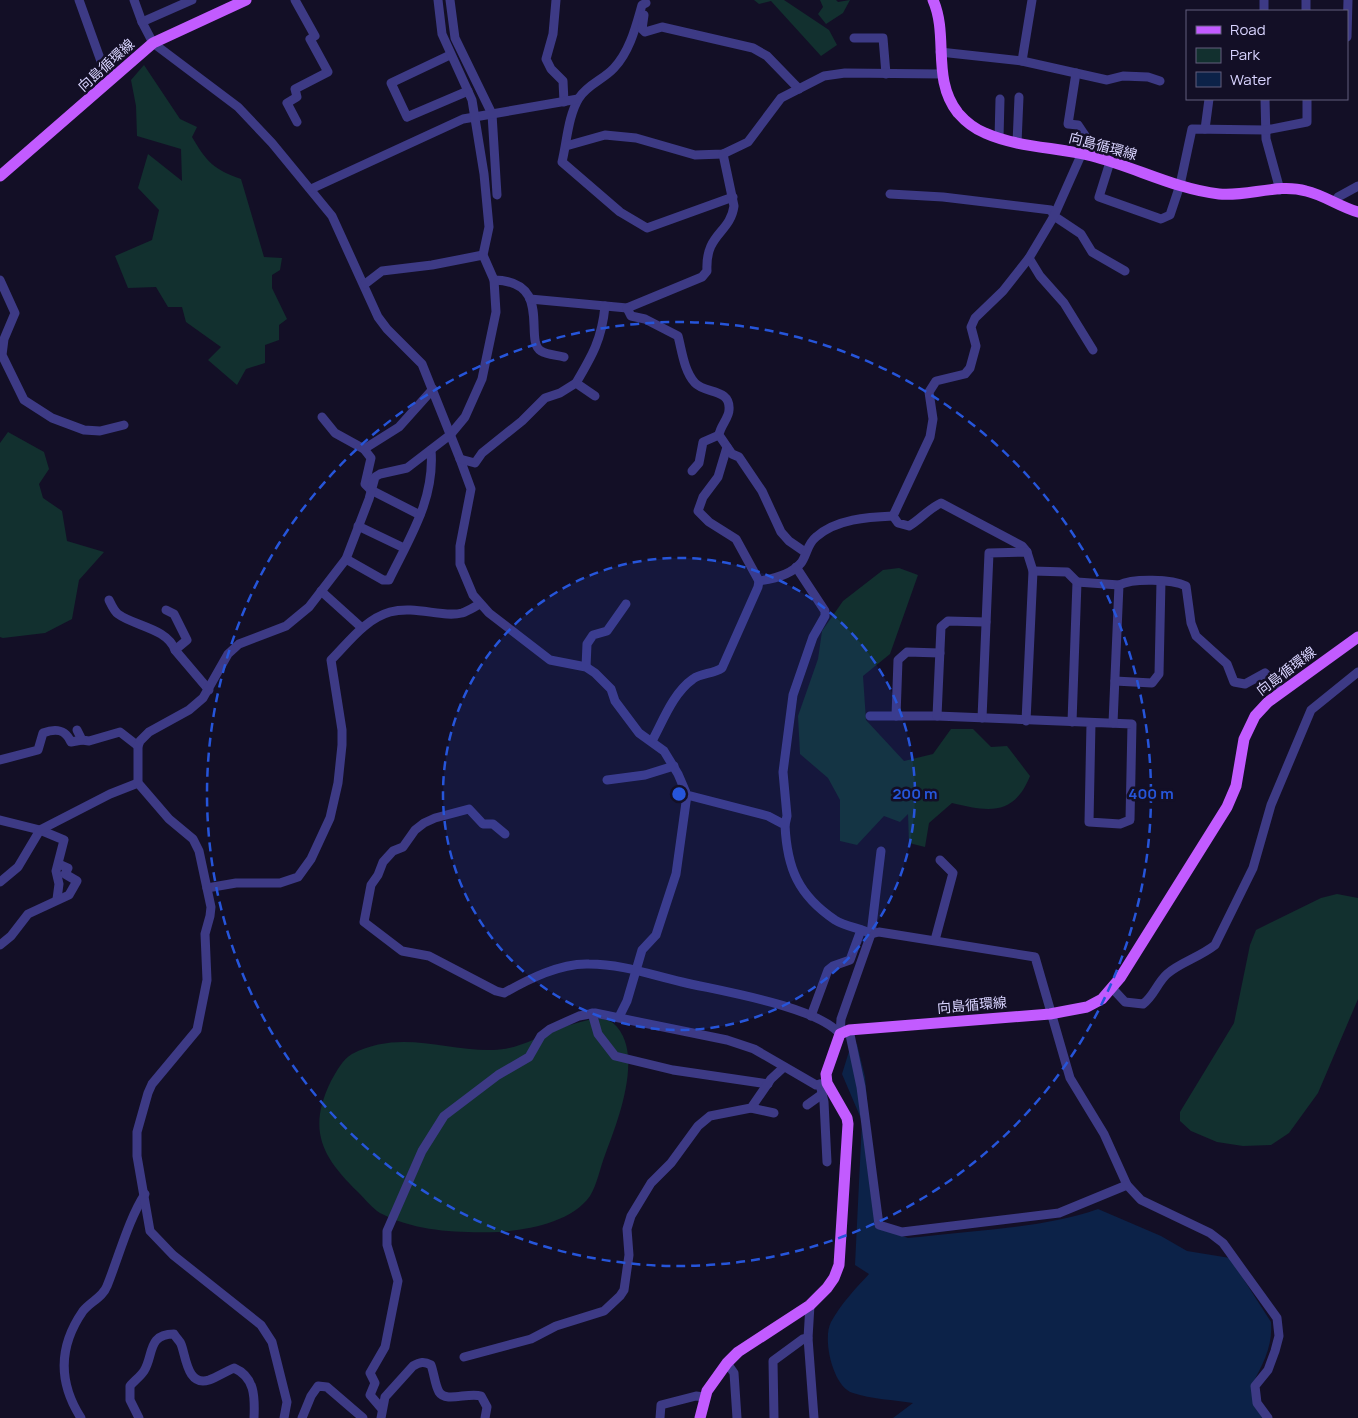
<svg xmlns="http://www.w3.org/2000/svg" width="1358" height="1418" viewBox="0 0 1358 1418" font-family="Manrope,'Noto Sans JP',sans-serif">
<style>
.green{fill:#12302f}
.water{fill:#0c2248}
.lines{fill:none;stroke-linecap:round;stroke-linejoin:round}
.minor{stroke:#3d3a85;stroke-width:9}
.major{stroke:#c25bff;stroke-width:11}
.ring{fill:none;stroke:#2655da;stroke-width:2.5;stroke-dasharray:9 6}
.labels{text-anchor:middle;stroke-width:5;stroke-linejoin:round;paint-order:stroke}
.street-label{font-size:14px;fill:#d9d4ff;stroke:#130f26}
.centre{fill:#2655da;stroke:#130f26;stroke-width:2.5}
.ring-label{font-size:15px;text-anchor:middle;font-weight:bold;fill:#2655da;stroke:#130f26;stroke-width:5;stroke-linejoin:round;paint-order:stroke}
</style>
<rect width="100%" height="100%" fill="#130f26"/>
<!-- green -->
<g class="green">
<polygon points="754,0 784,0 829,30 837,45 821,56 771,1 759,4"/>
<polygon points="820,0 836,0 838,2 850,0 843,13 826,24 818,14 823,7"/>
<path d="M144,65L180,119L197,127L192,137C206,161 214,170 241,179L264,257L282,258L280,270L272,275V288L287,319L279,325V340L265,345V363L246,369L237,385L208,360L221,347L186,322L182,307H168L156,287L128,288L115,256L152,240L159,210L138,188L148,154L182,181L181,149L137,136L136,106L131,80Z"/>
<polygon points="8,432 44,452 49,469 39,484 43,498 62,511 67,541 104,552 79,580 72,619 45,633 3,638 0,637 0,443"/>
<path d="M899,568L918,575L890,654L863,676L866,720L904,761L933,754L951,729H973L991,747L1007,746L1030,776C1014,816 989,812 952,803L929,823L925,847L909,843L908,814L900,822L884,816L857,845L840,841V800L828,778L800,754L798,716L818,659L822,631L843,601L883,570Z"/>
<polygon points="1337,894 1358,898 1358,999 1318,1093 1289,1133 1271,1145 1243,1146 1217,1142 1191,1131 1180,1121 1180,1112 1234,1023 1250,945 1256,930 1321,898"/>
<path d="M597,1018C602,1019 609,1020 613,1023C646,1051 617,1123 605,1155C600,1168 597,1185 590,1196C572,1222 528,1230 499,1232C460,1233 416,1232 380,1213C372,1208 365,1199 358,1192C322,1157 307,1130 331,1081C336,1072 343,1059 352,1054C401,1029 443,1051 493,1050C516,1050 538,1037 559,1029C571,1024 584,1021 597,1018Z"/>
</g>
<!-- water -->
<path class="water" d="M857,1044L865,1077L878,1223L880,1228L908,1238L919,1237C975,1230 1045,1228 1098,1209L1161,1236L1187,1251L1230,1258L1271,1322C1273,1346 1263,1364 1252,1385L1265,1418H893L913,1403C894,1400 871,1399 853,1393C833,1387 822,1339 831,1322C841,1304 855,1289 869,1274L855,1265L862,1121L842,1074L851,1045Z"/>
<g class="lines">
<!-- minor -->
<g class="minor">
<polyline points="79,0 102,64 115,77"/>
<path d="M134,0L142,22L153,43L238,107L272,143L332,216L378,317L387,329L422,364L460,459L471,489L460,546V564L473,595L489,613L550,660L586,667L595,673L611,689L615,701L639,733L664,751L678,774L687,795L768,816L785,825C787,868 798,895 835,920C846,927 861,928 871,934L841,1019L840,1034"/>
<polyline points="295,0 315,36 310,39 328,72 295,89 297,97 287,103 297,122"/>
<polyline points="450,0 455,38 492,114 497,195"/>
<polyline points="556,0 553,34 546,59 551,69 563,81 564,102"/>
<polyline points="1264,0 1264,11"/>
<polyline points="1306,0 1306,11"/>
<path d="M646,3L642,5C636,26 630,51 614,68C603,80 588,84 579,98C568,116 567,141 562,162L620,212L647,228L733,197"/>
<polyline points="644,15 642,29 645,32 662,27 753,48 767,56 799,89"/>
<polyline points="142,22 192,0"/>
<polyline points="1347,37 1348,0"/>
<polyline points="854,38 883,38 886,74"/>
<polyline points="940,52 1022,61 1107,80 1123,76 1148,77 1160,81"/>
<polyline points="450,55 391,83 407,117 468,91"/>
<polyline points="1022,61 1032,0"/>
<polyline points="1076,73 1068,124 1078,125 1094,149 1094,156"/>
<polyline points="1265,99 1266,139 1280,190"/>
<polyline points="1205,129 1209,99"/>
<polyline points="999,138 1000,99"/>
<polyline points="1017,143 1019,97"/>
<polyline points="566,146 605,135 636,138 695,155 723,154 748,142 781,98 824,76 845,73 942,74"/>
<polyline points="1110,162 1099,197 1161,219 1170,215 1180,185 1192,129 1266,130 1307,122 1307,99"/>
<polyline points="311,189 463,119 578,99"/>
<polyline points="890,194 943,197 1051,210 1054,216 1081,234 1092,252 1125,271"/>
<polyline points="1334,202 1338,197 1358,186"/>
<polyline points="1029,258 1040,276 1064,303 1093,350"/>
<polyline points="0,280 15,313 4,339 2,355 24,400 52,418 84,430 100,431 124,425"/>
<path d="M494,280C554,281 523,341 541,351C547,355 557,355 564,357"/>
<polyline points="365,284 382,271 432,265 483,255"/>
<path d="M530,299L627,308L702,277L707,271C705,233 730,234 734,206L723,154"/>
<path d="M627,308L631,316L645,319L678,336C682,351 684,371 695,383C705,394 731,388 729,410C729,418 720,426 719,435L732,454L739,457L762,491L781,532L789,541L805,552"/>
<path d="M576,383C592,356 602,339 605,306"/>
<polyline points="322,417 335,433 364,449"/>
<polyline points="460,459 475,463 482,453 522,421 545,398 560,393 576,383 595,396"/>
<polyline points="692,471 699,463 703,442 719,435"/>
<polyline points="420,515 371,490 365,484 371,458 364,449 399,427 433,389"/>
<polyline points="358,526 404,548"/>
<path d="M1027,552L1022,546L941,503C928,509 921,519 909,526L898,523L893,516L930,437L933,419L929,392L936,381L965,374L970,368L976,346L971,327L975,318L1003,291L1029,258L1054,216L1082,153"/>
<path d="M346,559L383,580H389C410,537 435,499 431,450"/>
<polyline points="1033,571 1067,572 1077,582 1072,722"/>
<path d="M759,581C773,579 791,575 801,563C807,555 807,544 816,537C836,519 868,517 893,516"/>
<polyline points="1077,582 1119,585"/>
<polyline points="321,591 362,628"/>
<path d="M109,600C111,604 114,611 118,614C134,626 167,628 175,650"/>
<polyline points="166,610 174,614 187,640 175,650 209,690"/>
<polyline points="586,667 587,644 593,635 607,631 626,604"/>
<polyline points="1115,681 1152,683 1159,674 1161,581"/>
<polyline points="870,716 937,716 1132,724 1130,820 1120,824 1089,822 1091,723"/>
<polyline points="896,716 898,660 907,652 940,653"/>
<polyline points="937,716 941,627 948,621 986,622"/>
<polyline points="982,718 989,553 1027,552 1033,571 1026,721"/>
<path d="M1113,723L1119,585C1133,578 1172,579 1186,586L1191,623L1196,636L1227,664L1234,682L1245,684L1265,673L1281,692"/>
<polyline points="77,730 82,740 89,741 120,732 138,746"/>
<path d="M652,741C663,721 673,693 693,679C701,673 713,674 722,668L758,587L759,581L736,539L709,522L698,511L703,497L718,477L727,447"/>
<path d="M0,760L38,750L43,733C56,728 65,729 71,742L82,740"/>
<polyline points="607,780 645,775 674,766"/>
<polyline points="0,820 40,830 64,840 56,871 59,884 57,899"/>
<polyline points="785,825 787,816 783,772 793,695 813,637 825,616 825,611 796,567"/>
<path d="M505,834L493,824H483L469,809L435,818L424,823L415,830L403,847L393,851L383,862L378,875L371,885L364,922L402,951L429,956L496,991L504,993C529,979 560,963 589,964C622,964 651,975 682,982C720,991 816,1006 840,1034"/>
<polyline points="881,851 871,934 879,932 1035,957 1070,1078 1104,1134 1127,1185 1141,1200 1210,1233 1223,1243 1277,1318 1279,1336 1275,1351 1268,1370 1255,1386 1257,1403 1268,1418"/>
<polyline points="0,882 18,867 40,830 110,794 138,783"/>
<path d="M207,888L236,883H280L298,877L311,859L330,818L338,783L342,745V730L331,660C348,643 365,619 390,612C415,605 442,618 462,613C468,611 474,607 480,604"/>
<polyline points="935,940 953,873 940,860"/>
<polyline points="0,945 11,936 28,914 69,895 77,881 65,874 68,868 59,864"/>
<path d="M1112,988L1125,1002L1143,1004C1154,996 1157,983 1167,974C1179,963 1200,957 1215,945L1253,868L1271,805L1311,710L1358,672"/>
<polyline points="592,1013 598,1034 615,1056 673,1070 768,1084"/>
<polyline points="811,1016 828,970 833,966 850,960 861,930"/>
<polyline points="619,1017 627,1001 642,950 656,935 676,874 687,795"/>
<polyline points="849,1030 861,1087 879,1225 902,1232 1059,1213 1127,1185"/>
<polyline points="820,1084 824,1102 827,1162"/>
<polyline points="807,1105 821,1095"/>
<polyline points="751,1108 774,1113"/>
<polyline points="810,1305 808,1338 814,1418"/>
<polyline points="464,1357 531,1339 556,1326 604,1311 620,1296 624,1290 629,1255 627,1229 631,1216 651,1183 671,1163 698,1126 710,1116 751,1108 771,1079 784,1067"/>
<polyline points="727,1363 734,1373 737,1418"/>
<polyline points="382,1409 370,1395 375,1383 370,1373 385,1347 398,1281 387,1245 387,1231 422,1151 444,1116 498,1075 529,1057 541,1036 550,1029 579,1016 595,1013 727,1040 754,1049 816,1085 827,1083"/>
<path d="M81,1418C58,1382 58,1347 83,1311C90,1302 103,1297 107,1286C118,1259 129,1218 145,1194"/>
<path d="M139,1418L130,1400V1386C134,1381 141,1376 144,1371C154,1355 147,1334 174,1334C176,1338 180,1341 181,1344C186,1356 187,1387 209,1380C217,1377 225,1372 234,1368C255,1377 255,1397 254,1418"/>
<polyline points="284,1418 287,1402 272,1342 261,1325 173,1255 150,1231 137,1156 137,1132 148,1093 152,1084 197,1030 207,980 205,934 210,916 211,907 199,851 193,839 169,819 138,783 138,746 140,741 149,732 189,710 203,698 228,654 239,644 286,626 309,607 346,559 369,499 375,477 380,474 407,468 450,435 465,417 482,379 496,312 494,280 483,255 489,227 484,174 472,100 442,34 438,0"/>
<polyline points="302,1418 311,1396 318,1386 327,1387 363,1418"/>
<path d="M381,1418L385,1397L413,1366C420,1362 424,1361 431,1365C434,1373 435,1385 439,1392C446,1403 468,1392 481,1396L487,1407L485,1418"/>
<polyline points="660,1418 661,1405 696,1396 705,1397"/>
<polyline points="774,1418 773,1361 803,1339 808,1338"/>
</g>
<!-- major -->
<g class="major">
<path d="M933,0C949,36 931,79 958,113C965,121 975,129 985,133C1019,148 1057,147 1092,156C1135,167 1175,189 1219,194C1247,197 1278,183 1306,191C1324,195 1340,207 1358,212"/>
<polyline points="0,176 153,43 246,0"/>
<polyline points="700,1418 707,1391 727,1363 738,1352 810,1305 827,1288 834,1278 839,1265 848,1124 847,1118 827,1083 826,1074 840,1034 849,1030 1050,1014 1087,1007 1102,999 1120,978 1227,807 1236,786 1244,739 1255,716 1268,702 1358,637"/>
</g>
</g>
<!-- distance rings -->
<circle cx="679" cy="794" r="236" fill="#2655da" fill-opacity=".12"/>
<g class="ring">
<circle cx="679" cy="794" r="236"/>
<circle cx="679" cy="794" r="472"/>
</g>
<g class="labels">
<!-- street labels -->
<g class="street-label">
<text transform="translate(106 65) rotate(-42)" y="5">向島循環線</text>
<text transform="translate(1103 146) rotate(15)" y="5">向島循環線</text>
<text transform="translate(1286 671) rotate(-37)" y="5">向島循環線</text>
<text transform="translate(972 1005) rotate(-5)" y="5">向島循環線</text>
</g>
</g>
<circle cx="679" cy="794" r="8" class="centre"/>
<g class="ring-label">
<text x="915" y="799">200 m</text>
<text x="1151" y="799">400 m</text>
</g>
<!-- legend -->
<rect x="1186" y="10" width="162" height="90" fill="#130f26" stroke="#625e7d"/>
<rect x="1196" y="26" width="25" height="8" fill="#c25bff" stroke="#625e7d"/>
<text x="1230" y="35" font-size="15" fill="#d9d4ff">Road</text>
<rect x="1196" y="48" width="25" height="15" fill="#12302f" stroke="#625e7d"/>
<text x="1230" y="60" font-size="15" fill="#d9d4ff">Park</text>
<rect x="1196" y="72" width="25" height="15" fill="#0c2248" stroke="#625e7d"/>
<text x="1230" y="85" font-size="15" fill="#d9d4ff">Water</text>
</svg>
